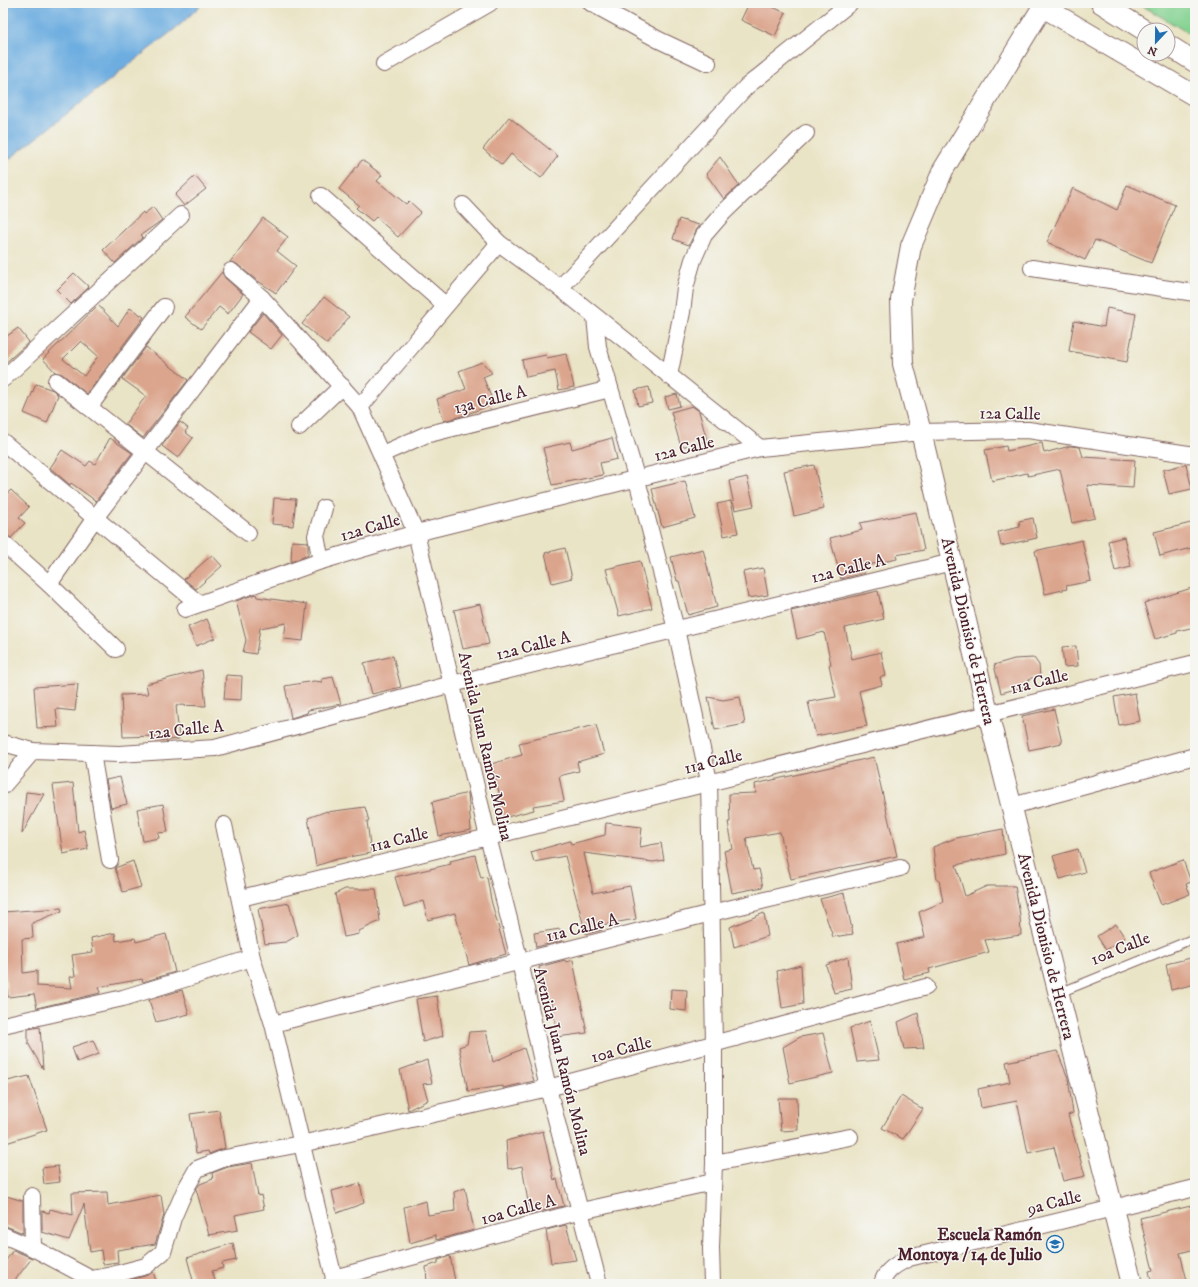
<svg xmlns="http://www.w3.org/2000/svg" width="1198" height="1287" viewBox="0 0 1198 1287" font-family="'IM FELL DW Pica',serif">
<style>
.green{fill:#83d291;stroke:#66785e}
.water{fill:#6dade0;stroke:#5c6686}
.building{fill:#dba48c;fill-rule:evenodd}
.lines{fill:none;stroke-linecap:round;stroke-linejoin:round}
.service-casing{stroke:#826461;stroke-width:10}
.minor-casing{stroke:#826461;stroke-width:18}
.tertiary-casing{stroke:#826461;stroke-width:22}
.service{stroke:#fff;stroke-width:8}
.minor{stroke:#fff;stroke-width:16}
.tertiary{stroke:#fff;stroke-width:20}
.labels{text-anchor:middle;stroke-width:3;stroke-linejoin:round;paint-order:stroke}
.street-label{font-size:17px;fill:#4a1f2b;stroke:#f6f6f2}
.poi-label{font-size:17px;font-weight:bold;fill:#4a1f2b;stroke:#f6f6f2;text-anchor:end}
</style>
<rect width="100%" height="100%" fill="#f6f6f2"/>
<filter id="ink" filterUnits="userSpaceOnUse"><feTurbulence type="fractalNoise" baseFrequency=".025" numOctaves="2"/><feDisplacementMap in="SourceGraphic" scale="8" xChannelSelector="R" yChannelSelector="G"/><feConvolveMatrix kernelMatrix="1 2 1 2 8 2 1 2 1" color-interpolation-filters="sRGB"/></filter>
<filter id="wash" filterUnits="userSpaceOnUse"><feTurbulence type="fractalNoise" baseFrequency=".012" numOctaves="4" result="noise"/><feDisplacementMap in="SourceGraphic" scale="16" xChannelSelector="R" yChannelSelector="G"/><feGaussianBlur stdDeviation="0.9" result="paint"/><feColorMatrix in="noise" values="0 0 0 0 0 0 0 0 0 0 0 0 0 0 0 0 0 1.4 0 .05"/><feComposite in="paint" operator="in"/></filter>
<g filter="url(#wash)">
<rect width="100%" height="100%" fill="#eae4c6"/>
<!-- green -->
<polygon class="green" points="1138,3 1195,3 1195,37"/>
<!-- water -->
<polygon class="water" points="3,3 203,3 181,24 3,164"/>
<g id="blocks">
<!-- building -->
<g class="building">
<polygon points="749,3 764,3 786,13 775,36 741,20"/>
<polygon points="509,117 558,156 541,178 511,154 502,165 483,149"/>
<polygon points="720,157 739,185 724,199 706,174"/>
<polygon points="362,160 382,175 377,181 406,204 409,201 421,212 398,237 376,217 372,221 356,208 359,205 339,189"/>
<polygon points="195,176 206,189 184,206 175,195"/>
<polygon points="1127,185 1175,205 1151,263 1095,240 1085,260 1047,242 1073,188 1117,210"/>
<polygon points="153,207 162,220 141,235 143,237 115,263 103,250 143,212 144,214"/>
<polygon points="263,218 288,237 277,251 296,266 276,293 255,279 237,264 230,262"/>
<polygon points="679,219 699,225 689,245 673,239"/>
<polygon points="222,272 225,278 243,294 228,314 219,307 201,329 185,317"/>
<polygon points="74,273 89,287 71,304 57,290"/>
<polygon points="324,297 349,317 327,344 302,324"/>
<path d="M98,305L118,326L130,308L144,317L87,394L62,374L55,372L43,359ZM81,341L98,356L84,376L63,359Z"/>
<polygon points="1107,308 1136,314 1127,362 1069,351 1074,321 1104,327"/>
<polygon points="263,313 282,335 271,349 248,332"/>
<polygon points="18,328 29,342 3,365 3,339"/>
<polygon points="146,347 188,380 143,438 125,424 146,396 122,379"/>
<polygon points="566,354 574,387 559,390 555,371 526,377 522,360 546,355 547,358"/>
<polygon points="482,362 492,373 483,377 494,404 465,415 444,421 437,399 466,389 459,371"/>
<polygon points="36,384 53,390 58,395 47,423 24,413"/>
<polygon points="649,387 652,403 638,406 635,390"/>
<polygon points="677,394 680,406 668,409 665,397"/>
<polygon points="692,406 699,411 707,441 681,447 671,412"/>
<polygon points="180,422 188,428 185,432 193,438 178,458 162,446"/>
<polygon points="110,438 132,453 96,501 71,483 70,485 50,468 62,450 86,466 90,461 95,464"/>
<polygon points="612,438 617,459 600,463 603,475 552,485 543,448 570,442 572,449"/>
<polygon points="1042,443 1044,453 1070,446 1080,447 1083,457 1135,460 1133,488 1087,485 1095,518 1072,523 1060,469 1028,476 1027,473 992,481 985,450 1006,446 1007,451"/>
<polygon points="1186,464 1192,489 1169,494 1163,470"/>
<polygon points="814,465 824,509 794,516 784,471"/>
<polygon points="747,477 754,506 735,510 729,481"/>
<polygon points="685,481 695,518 662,527 652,489"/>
<polygon points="11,490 29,507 19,518 25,523 11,538 3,534 3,497"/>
<polygon points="274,498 296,499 293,526 272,524"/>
<polygon points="731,501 738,533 724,536 717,504"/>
<polygon points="916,512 924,550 896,555 897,559 863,566 865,573 841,579 830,538 862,530 860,523"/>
<polygon points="1033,518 1037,538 1001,546 998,532 1020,527 1019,521"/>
<polygon points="1195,522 1195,547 1160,556 1154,532"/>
<polygon points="1124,537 1131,567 1115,571 1108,541"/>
<polygon points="1082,540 1091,581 1066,586 1067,589 1045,594 1035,551"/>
<polygon points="292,541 308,542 308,555 291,562"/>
<polygon points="565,548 572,578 552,583 545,553"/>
<polygon points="703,549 717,607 688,615 679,581 677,581 671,557"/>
<polygon points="212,555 222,566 196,589 184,579"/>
<polygon points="640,561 652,608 619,616 606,569"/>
<polygon points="763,568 768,595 748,598 743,572"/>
<polygon points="1195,587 1195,627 1177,631 1177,633 1155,639 1144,603"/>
<polygon points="878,591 884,619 845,628 852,659 881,652 886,676 880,677 882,685 859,691 867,726 816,736 808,702 836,697 829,665 831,664 824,632 797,639 791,611"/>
<polygon points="256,594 257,597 307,604 303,641 284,639 286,623 260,628 256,654 243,652 246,640 236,601"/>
<polygon points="480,604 489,644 463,649 454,610"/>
<polygon points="207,619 215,638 196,646 188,627"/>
<polygon points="1076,646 1078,666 1064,667 1062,647"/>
<polygon points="393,656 401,687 372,694 364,663"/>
<polygon points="1034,658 1039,665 1040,677 1031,678 1023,687 1001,693 994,665 1014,659"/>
<polygon points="202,670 206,706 176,705 179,739 156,741 155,736 123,737 121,695 148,694 146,684"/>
<polygon points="226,675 242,676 241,700 224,699"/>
<polygon points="333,677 341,704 308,710 307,713 291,718 285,686 314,681 322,682 322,679"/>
<polygon points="78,684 75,711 56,709 58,727 37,728 34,687"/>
<polygon points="1135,693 1140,721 1119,725 1114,697"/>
<polygon points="708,697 723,700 740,697 745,724 715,730"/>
<polygon points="1054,709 1062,743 1029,750 1022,716"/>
<polygon points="596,725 604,754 577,762 579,771 559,776 564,801 533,806 534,810 503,818 497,797 500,796 491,764 522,755 519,743"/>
<polygon points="874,757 897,856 791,879 780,832 746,838 753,870 759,869 763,887 732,893 724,851 733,849 728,822 730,822 729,794 756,793 755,784"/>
<polygon points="120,777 127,804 111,808 106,780"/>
<polygon points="73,783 78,832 84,830 88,849 63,854 53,785"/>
<polygon points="26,792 44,794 22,834"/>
<polygon points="468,793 471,830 439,836 432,802"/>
<polygon points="163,804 168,832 158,833 159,838 143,841 137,809"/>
<polygon points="365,807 369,821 367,821 371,853 337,859 316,866 308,818 327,811 327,812"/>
<polygon points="606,823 642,827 640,847 661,843 664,860 653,862 584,853 593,893 630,886 636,919 601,925 602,930 586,934 565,856 534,862 531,852 570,841 571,844 605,835"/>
<polygon points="1003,829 1005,854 956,865 965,896 987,886 1015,886 1020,915 1021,935 985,940 989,952 929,969 930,973 904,979 896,944 925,937 919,912 943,902 939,880 937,880 933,847 956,838"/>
<polygon points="1078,849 1085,872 1060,879 1053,856"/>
<polygon points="475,855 481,878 487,877 491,900 506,954 469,965 455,913 428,920 423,901 404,907 395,877 451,864 450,861"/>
<polygon points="1183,860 1191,882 1186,884 1190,894 1161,905 1149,873"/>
<polygon points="133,861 141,887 123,892 115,868"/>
<polygon points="345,889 376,889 380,921 359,931 359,934 344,937 335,894"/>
<polygon points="844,893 853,934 833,937 820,899"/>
<polygon points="289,903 298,935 286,942 265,944 258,909"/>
<polygon points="61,908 62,911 32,923 33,938 22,939 23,973 37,971 37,986 72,988 70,977 75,976 72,955 93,952 91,938 115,933 116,941 135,938 136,942 166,934 175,972 143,982 142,979 99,987 100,993 37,1008 34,994 8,997 3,958 3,912"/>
<polygon points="764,913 768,936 734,947 730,927"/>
<polygon points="1116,924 1125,938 1106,950 1097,936"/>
<polygon points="560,929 562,941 536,947 534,933"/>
<polygon points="848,957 852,989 834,993 826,965"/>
<polygon points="1195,957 1195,984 1171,990 1166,964"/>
<polygon points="565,960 566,962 573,960 587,1033 557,1037 552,1000 546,1001 539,967"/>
<polygon points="801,965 803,1004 782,1008 777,971"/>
<polygon points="671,989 687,990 686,1011 670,1009"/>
<polygon points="182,990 189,1014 156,1022 149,1000"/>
<polygon points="437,996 443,1036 423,1042 416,999"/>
<polygon points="918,1013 924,1048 904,1049 898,1022"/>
<polygon points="870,1021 879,1060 857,1062 850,1028"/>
<polygon points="40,1027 43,1069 28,1043 28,1029"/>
<polygon points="486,1031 493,1062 524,1048 534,1081 503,1088 503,1086 468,1091 459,1047 467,1044 469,1032"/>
<polygon points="823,1033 833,1073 790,1083 783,1047 800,1037"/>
<polygon points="93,1040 99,1054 77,1062 72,1047"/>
<polygon points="1057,1051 1068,1078 1073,1113 1068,1115 1085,1176 1063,1181 1054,1147 1028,1153 1017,1101 981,1108 978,1089 1010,1082 1006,1062"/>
<polygon points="427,1060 432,1083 423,1084 428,1100 408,1110 400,1070"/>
<polygon points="29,1076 47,1130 3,1144 3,1082"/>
<polygon points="901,1096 923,1109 903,1139 882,1128"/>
<polygon points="778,1098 797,1098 798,1130 781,1131"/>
<polygon points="219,1110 225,1148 209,1154 208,1151 196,1153 190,1114"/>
<polygon points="543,1131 554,1180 557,1179 564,1206 530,1214 522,1166 508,1169 506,1141"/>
<polygon points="252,1163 258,1196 261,1195 264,1209 235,1215 238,1230 209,1235 196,1189 200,1184 213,1179 212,1173 228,1167"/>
<polygon points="58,1166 60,1182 44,1184 42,1168"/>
<polygon points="360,1183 364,1203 337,1213 332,1191"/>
<polygon points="465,1188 474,1230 436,1240 436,1235 410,1243 404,1207 426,1201 428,1215 455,1211 454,1192"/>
<polygon points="107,1192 108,1205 161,1195 164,1215 155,1244 117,1250 118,1262 103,1264 101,1250 90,1252 84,1204 69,1240 42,1232 42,1211 49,1213 50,1209 73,1215 72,1193"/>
<polygon points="3,1195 23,1201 23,1233 3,1225"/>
<polygon points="1195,1205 1195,1249 1180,1253 1188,1284 1152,1284 1149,1271 1153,1270 1140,1218"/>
<polygon points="566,1225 576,1260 551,1263 546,1230"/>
<polygon points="233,1243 236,1260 222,1263 223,1268 212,1271 216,1284 194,1284 187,1258"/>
<polygon points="13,1250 32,1258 12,1284 3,1284 3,1265"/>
<polygon points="450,1256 455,1281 427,1283 426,1267 438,1263 438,1260"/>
<polygon points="153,1272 157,1284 116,1284 148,1275"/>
</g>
</g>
</g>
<g filter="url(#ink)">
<use href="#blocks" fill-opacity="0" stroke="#826461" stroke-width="1"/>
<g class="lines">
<!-- service casing -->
<g class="service-casing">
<polyline id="service" points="1059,993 1195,938"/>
</g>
<!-- minor casing -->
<g class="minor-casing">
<g id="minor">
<polyline points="591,3 659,40 708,63"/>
<polyline points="384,64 490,3"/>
<polyline points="321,196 445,305"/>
<polyline points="463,205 499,243 560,288 760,448"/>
<polyline points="1032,268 1195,293"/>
<polyline points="231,271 262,298 360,407 416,533 488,837 520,962 548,1088 599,1284"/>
<polyline points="560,288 746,87 850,3"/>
<polyline points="595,317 598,347 637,480 676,629 709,781 714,1043 714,1163 711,1248 712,1284"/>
<polyline points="669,376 682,312 685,288 693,260 704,235 723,213 806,133"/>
<polyline points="3,379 181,215"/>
<polyline points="56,381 248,533"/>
<polyline points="89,407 164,307"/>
<polyline points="360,407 499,243"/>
<polyline points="299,427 342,386"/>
<polyline points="3,442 198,603"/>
<polyline points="382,454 425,435 610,389"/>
<polyline points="3,543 49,584 116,649"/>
<polyline points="321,561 316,536 324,508"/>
<polyline points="49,584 95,518 262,298"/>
<polyline points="185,609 321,561 416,533 760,448 921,432 1028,430 1195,455"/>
<polyline points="3,743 33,751 119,754 215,748 452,684 952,562"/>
<polyline points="92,753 110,860"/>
<polyline points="3,786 33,751"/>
<polyline points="1012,806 1195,756"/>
<polyline points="224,825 252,958 273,1024 334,1278 332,1284"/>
<polyline points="241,898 1195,663"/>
<polyline points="273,1024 711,913 900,868"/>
<polyline points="3,1025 123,998 252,958"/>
<polyline points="714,1163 850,1137"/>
<polyline points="32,1196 33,1248"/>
<polyline points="3,1235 33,1248 91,1279 112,1275 146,1266 163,1252 173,1218 185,1190 197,1169 225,1158 301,1144 548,1088 926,987"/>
<polyline points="334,1278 581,1211 713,1182"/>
<path d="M882,1284C885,1270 897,1264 909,1258L1195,1188"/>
</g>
</g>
<!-- tertiary casing -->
<g class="tertiary-casing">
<g id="tertiary">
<polyline points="1045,3 943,170 911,246 901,300 903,364 921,432 988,713 1132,1284"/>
<polyline points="1101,3 1144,30"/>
<polyline points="1043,7 1195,96"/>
<polyline points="1168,45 1195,62"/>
</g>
</g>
<!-- service -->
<use href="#service" class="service"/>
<!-- minor -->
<use href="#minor" class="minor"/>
<!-- tertiary -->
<use href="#tertiary" class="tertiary"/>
</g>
</g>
<!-- icons -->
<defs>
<g id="school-ring" transform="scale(0.9)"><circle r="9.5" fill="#f6f6f2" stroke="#1f6fb2" stroke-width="1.5"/><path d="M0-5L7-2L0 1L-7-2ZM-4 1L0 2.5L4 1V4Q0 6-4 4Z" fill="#1f6fb2"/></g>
</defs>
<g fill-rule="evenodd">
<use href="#school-ring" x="1055" y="1244"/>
</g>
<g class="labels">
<!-- street labels -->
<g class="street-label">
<text transform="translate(490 399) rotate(-14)" y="6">13a Calle A</text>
<text transform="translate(1010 413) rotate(1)" y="6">12a Calle</text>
<text transform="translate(684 448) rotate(-14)" y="6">12a Calle</text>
<text transform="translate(370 527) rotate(-16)" y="6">12a Calle</text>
<text transform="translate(848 568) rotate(-14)" y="6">12a Calle A</text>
<text transform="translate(969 631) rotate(77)" y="6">Avenida Dionisio de Herrera</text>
<text transform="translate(533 645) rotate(-14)" y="6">12a Calle A</text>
<text transform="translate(1039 681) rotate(-14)" y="6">11a Calle</text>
<text transform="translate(186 729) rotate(-6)" y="6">12a Calle A</text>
<text transform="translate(486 746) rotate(77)" y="6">Avenida Juan Ramón Molina</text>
<text transform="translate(713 761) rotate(-14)" y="6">11a Calle</text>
<text transform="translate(399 839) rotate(-14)" y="6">11a Calle</text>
<text transform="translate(582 927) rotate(-14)" y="6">11a Calle A</text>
<text transform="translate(1047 946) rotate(76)" y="6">Avenida Dionisio de Herrera</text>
<text transform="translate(1120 948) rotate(-22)" y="6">10a Calle</text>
<text transform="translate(621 1049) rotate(-15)" y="6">10a Calle</text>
<text transform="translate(563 1061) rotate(76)" y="6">Avenida Juan Ramón Molina</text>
<text transform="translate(1054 1202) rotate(-14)" y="6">9a Calle</text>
<text transform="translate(518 1209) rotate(-15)" y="6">10a Calle A</text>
</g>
<!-- poi labels -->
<g class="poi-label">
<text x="1042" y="1240">Escuela Ramón<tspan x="1042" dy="20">Montoya / 14 de Julio</tspan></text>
</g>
</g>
<!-- margin -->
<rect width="1198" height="1287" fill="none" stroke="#f6f6f2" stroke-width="16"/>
<!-- north arrow -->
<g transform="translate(1156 42) rotate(202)"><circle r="19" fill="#f6f6f2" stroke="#b1a0a2"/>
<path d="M0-3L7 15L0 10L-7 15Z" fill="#1f6fb2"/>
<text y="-6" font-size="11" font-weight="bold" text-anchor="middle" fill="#4a1f2b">N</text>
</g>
</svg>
